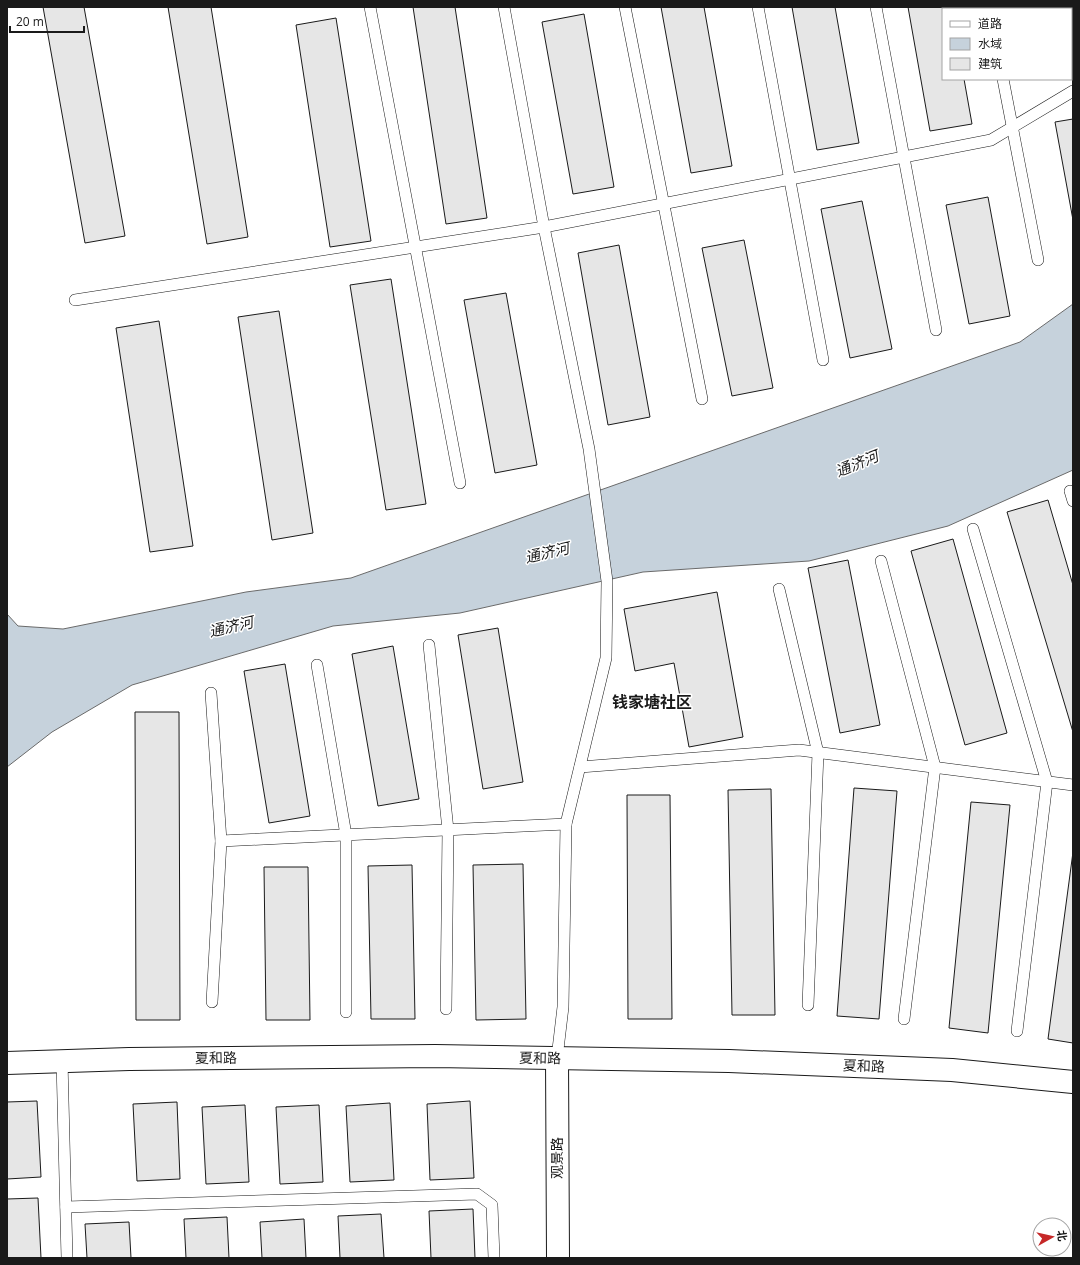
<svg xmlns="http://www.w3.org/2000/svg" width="1080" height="1265" viewBox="0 0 1080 1265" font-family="'Open Sans','Noto Sans SC',sans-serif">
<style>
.water{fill:#c6d2dc;stroke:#6a6a6a}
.building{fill:#e6e6e6;stroke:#1a1a1a}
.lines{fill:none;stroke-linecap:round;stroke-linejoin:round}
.lane-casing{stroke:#1a1a1a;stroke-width:12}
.street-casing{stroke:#1a1a1a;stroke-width:24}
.lane{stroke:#fff;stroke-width:11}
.street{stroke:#fff;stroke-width:22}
.labels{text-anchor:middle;stroke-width:3;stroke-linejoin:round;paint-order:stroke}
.street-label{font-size:14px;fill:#1a1a1a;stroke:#fff}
.water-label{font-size:15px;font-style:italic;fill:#1a1a1a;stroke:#fff}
.quarter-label{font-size:16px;font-weight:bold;fill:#1a1a1a;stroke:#fff}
</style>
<rect width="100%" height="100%" fill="#fff"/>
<!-- water -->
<polygon class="water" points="1073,304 1073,470 948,526 809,561 643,572 460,613 333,626 132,685 52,732 7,767 7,614 18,626 63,629 246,592 351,578 1020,342"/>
<!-- building -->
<g class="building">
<polygon points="43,7 84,7 125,236 85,243"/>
<polygon points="168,7 211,7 248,237 207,244"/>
<polygon points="413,7 455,7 487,218 446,224"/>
<polygon points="661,7 704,7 732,166 691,173"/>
<polygon points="792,7 835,7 859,143 817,150"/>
<polygon points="908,7 951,7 951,9 943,9 943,79 964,79 972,124 930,131"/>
<polygon points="1031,7 1073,7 1073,55 1071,55 1071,9 1031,9"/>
<polygon points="584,14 614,187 573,194 542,22"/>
<polygon points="336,18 371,241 330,247 296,25"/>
<polygon points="1073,119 1073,220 1055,122"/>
<polygon points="988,197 1010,316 969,324 946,205"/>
<polygon points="862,201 892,349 850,358 821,209"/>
<polygon points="744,240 773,388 732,396 702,248"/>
<polygon points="619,245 650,417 608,425 578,253"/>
<polygon points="391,279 426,504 386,510 350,285"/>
<polygon points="506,293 537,465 495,473 464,300"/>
<polygon points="279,311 313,533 272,540 238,317"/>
<polygon points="159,321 193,546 150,552 116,328"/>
<polygon points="1048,500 1073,585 1073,732 1007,512"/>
<polygon points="953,539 1007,733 965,745 911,551"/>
<polygon points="848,560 880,725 840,733 808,568"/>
<polygon points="717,592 743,737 689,747 674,663 635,671 624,609"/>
<polygon points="498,628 523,782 483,789 458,635"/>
<polygon points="393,646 419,799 378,806 352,654"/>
<polygon points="285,664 310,816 269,823 244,671"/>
<polygon points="135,712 179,712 180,1020 136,1020"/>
<polygon points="854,788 897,791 879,1019 837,1016"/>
<polygon points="771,789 775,1015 732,1015 728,790"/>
<polygon points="627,795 670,795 672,1019 628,1019"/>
<polygon points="971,802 1010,805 988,1033 949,1028"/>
<polygon points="1073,852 1073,1043 1048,1039"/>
<polygon points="523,864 526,1019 476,1020 473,865"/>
<polygon points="412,865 415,1019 371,1019 368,866"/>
<polygon points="264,867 308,867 310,1020 266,1020"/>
<polygon points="37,1101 41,1177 7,1179 7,1102"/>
<polygon points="470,1101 474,1178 430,1180 427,1104"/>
<polygon points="177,1102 180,1179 137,1181 133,1104"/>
<polygon points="390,1103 394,1180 350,1182 346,1106"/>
<polygon points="245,1105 249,1182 206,1184 202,1107"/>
<polygon points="319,1105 323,1182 280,1184 276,1107"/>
<polygon points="38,1198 41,1258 7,1258 7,1199"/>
<polygon points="473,1209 475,1258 431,1258 429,1211"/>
<polygon points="381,1214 384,1258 340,1258 338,1216"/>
<polygon points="227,1217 229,1258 186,1258 184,1219"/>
<polygon points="304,1219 306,1258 262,1258 260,1222"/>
<polygon points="129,1222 131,1258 87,1258 85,1224"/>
</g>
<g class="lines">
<!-- lane casing -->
<g class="lane-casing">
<g id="lane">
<polyline points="370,7 460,483"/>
<polyline points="504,7 544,227 589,449 607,581 606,658 566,824 563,1007 557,1058"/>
<polyline points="625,7 702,399"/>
<polyline points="758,7 823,360"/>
<polyline points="876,7 936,330"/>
<polyline points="989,7 989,9"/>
<polyline points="1003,79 1038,260"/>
<polyline points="75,300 544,227 991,140 1073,91"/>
<polyline points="1070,491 1073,501"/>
<polyline points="973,529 1047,782 1017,1031"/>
<polyline points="881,561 935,767 904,1019"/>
<polyline points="779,589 818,753 808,1005"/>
<polyline points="429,645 448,830 446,1009"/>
<polyline points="317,665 346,835 346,1012"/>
<polyline points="211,693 221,841 212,1002"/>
<polyline points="580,767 799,750 1073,785"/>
<polyline points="221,841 566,824"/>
<polyline points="62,1061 67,1258"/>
<polyline points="66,1207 477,1194 492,1205 494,1258"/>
</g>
</g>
<!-- street casing -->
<g class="street-casing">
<g id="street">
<polyline points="557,1058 558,1258"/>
<polyline points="7,1063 129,1059 435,1056 729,1061 952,1070 1073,1082"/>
</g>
</g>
<!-- lane -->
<use href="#lane" class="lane"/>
<!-- street -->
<use href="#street" class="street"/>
</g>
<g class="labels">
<!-- street labels -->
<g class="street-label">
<text transform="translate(216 1058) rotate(-1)" y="5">夏和路</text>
<text transform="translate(540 1058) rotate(1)" y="5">夏和路</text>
<text transform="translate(864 1066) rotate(2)" y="5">夏和路</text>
<text transform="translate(557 1158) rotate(-90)" y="5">观景路</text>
</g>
<!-- water labels -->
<g class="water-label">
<text transform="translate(857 464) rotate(-22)" y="5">通济河</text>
<text transform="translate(547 553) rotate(-13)" y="5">通济河</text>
<text transform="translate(231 627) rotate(-13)" y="5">通济河</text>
</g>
<!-- quarter labels -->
<g class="quarter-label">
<text x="652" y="708">钱家塘社区</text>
</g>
</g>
<!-- border -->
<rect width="1080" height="1265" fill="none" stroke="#1a1a1a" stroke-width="16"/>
<!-- legend -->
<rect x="942" y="8" width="130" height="72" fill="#ffffff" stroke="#a3a3a3"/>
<rect x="950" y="21" width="20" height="6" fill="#ffffff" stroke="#a3a3a3"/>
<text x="978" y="28" font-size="12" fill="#1a1a1a">道路</text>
<rect x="950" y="38" width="20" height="12" fill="#c6d2dc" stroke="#a3a3a3"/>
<text x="978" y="48" font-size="12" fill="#1a1a1a">水域</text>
<rect x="950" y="58" width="20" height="12" fill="#e6e6e6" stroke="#a3a3a3"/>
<text x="978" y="68" font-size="12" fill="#1a1a1a">建筑</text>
<!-- north arrow -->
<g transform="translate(1052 1237) rotate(82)"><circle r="19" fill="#ffffff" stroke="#a3a3a3"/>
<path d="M0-3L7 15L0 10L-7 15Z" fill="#c62828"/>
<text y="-6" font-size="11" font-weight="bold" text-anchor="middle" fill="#1a1a1a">北</text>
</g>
<!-- scale -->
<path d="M10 26v6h74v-6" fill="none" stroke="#1a1a1a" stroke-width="2"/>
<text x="16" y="26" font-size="12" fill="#1a1a1a" stroke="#ffffff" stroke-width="3" paint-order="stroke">20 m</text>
</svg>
